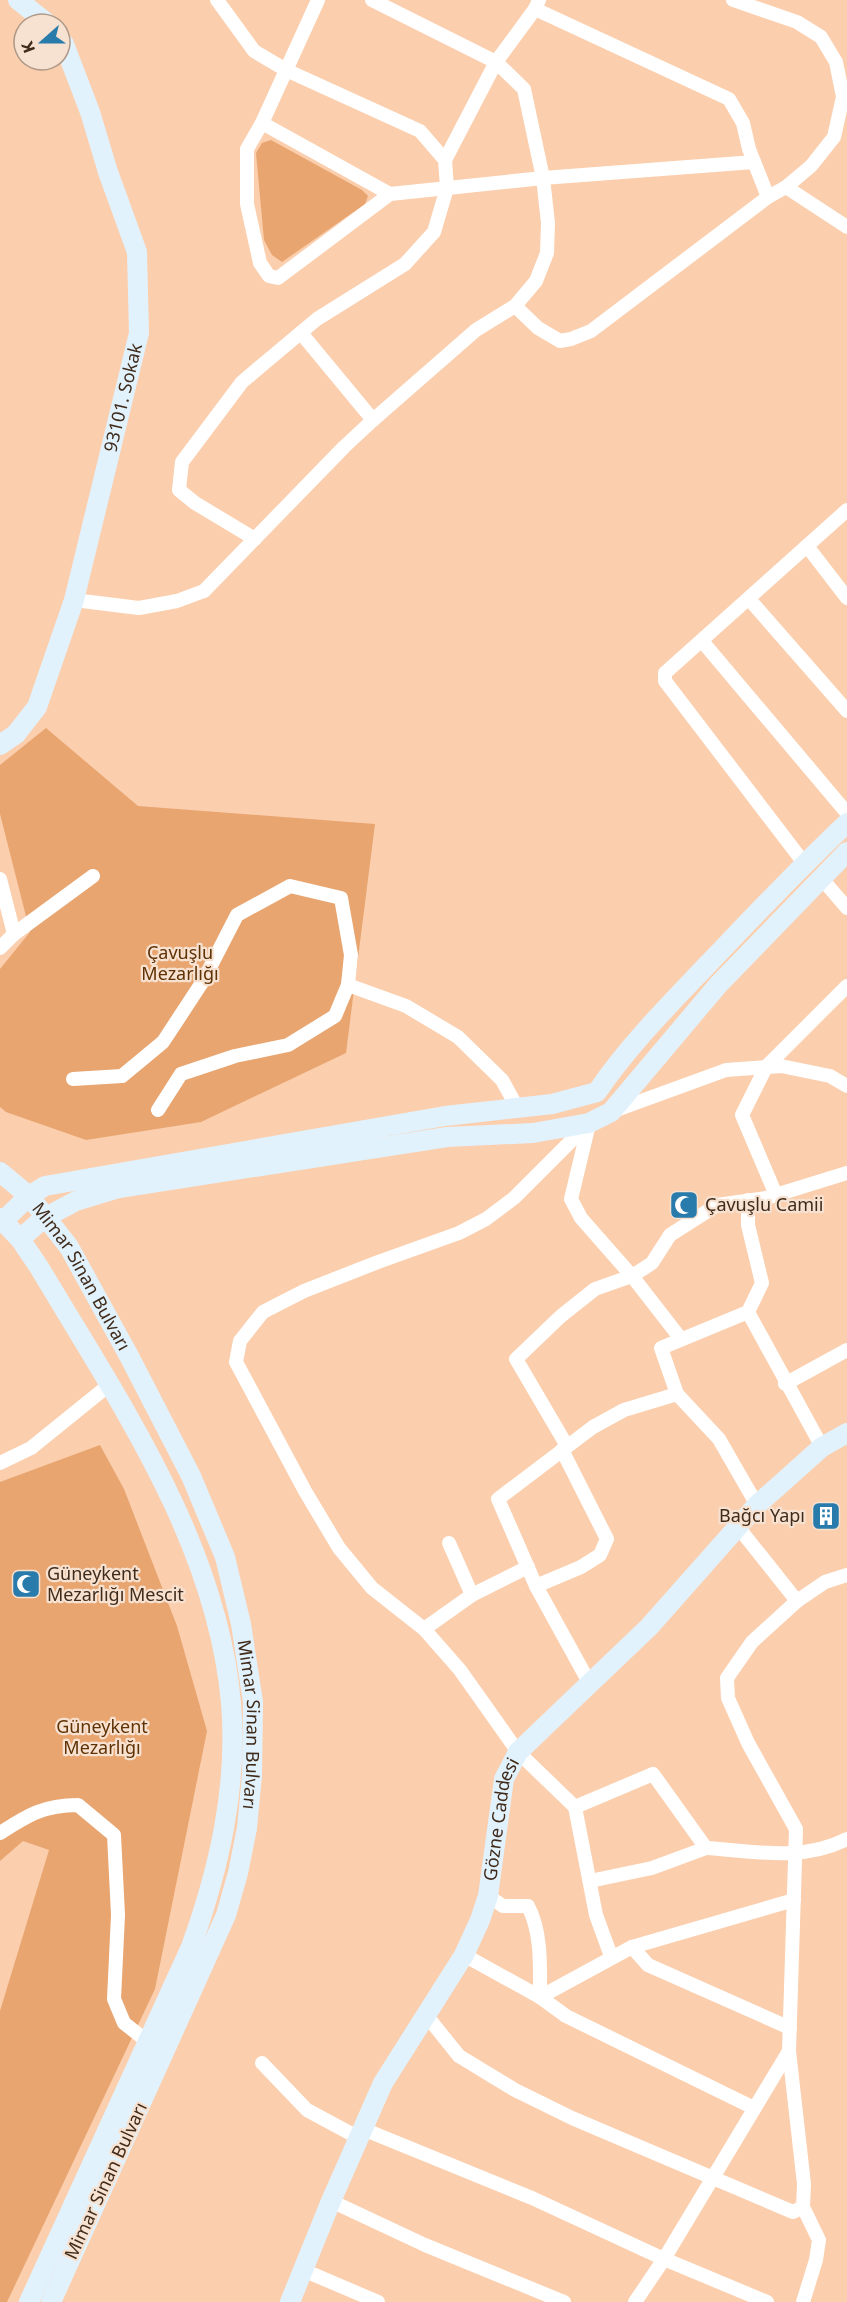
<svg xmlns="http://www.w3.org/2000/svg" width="847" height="2302" viewBox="0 0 847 2302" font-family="'Noto Sans',sans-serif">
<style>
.green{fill:#e8a570}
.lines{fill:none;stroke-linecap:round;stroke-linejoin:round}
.street{stroke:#fff;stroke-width:14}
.secondary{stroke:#e2f2fd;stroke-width:20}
.labels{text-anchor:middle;stroke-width:4.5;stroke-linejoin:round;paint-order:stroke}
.street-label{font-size:18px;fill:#402b1a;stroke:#f7e1d0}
.park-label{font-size:18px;fill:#5f3205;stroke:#f7e1d0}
.poi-label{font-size:18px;fill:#402b1a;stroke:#f7e1d0;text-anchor:start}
</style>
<rect width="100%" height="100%" fill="#fbcead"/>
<!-- green -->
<g class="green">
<polygon points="271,140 362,190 368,196 365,204 282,262 272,255 264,240 256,153 262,143"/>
<polygon points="46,728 138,806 375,824 346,1053 201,1122 86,1140 6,1112 0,1107 0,969 30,932 0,814 0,765"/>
<polygon points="100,1445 124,1489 177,1626 207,1731 155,1989 7,2302 0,2302 0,2011 49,1850 23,1841 0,1861 0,1482"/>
</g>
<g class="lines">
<!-- street -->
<g class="street">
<polyline points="217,0 254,51 286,70 420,131 445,160 447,188 434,232 405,264 317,319 242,382 182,462 179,490 195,503 255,539"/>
<polyline points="535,9 729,99 743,123 749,149 768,197"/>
<polyline points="262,123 318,0"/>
<polyline points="445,160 496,62 535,9 539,0"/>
<polyline points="786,187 847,227"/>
<polyline points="390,194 262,123 247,149 247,204 260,263 269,276 278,278 390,194 543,178 754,162"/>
<polyline points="515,306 538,328 560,341 571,339 591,331 768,197 786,187 811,166 834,137 843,97 836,62 821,37 797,22 733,0"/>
<polyline points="301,333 373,420"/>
<polyline points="807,546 847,598"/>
<polyline points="749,599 847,711"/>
<polyline points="74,600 139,608 177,601 204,591 344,447 373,420 476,330 515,306 536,281 547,253 548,223 543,178 524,89 496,62 372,0"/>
<polyline points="702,641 847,813"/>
<polyline points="804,863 665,681 665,673 847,510"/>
<polyline points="0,879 14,934"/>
<polyline points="822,879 847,908"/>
<polyline points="0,948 14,934 93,876"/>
<polyline points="348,985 406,1006 458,1037 502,1080 518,1109"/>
<polyline points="73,1079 122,1076 163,1042 203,981 237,915 290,886 341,898 351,955 348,985 335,1016 288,1045 235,1056 181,1074 158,1110"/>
<polyline points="611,1112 726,1070 781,1066 830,1076 847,1086"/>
<polyline points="589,1123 514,1198 486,1219 459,1233 378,1262 304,1291 263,1312 240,1341 236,1362 305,1491 339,1548 372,1588 424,1629 460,1670 518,1752 575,1807 596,1915 611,1956"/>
<polyline points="589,1124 571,1199 581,1218 632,1276 681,1339"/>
<polyline points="776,1195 742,1115 766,1067 847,986"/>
<polyline points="748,1200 748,1225 762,1283 748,1312 661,1348 677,1394 719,1439 757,1505"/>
<polyline points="748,1312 822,1447"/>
<polyline points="785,1384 847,1350"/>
<polyline points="567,1446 516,1359 561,1316 595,1289 632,1276 652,1263 670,1235 717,1205 766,1198 847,1173"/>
<polyline points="0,1463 31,1448 109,1385"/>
<polyline points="738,1527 797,1601"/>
<polyline points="449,1543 472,1595"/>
<polyline points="536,1586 581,1567 600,1555 607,1539 562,1450"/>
<polyline points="424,1629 472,1595 528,1567"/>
<polyline points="590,1684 536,1586 498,1499 593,1427 624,1410 677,1394"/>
<path d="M575,1807L653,1774L706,1848C753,1851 803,1862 847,1839"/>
<path d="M0,1833C28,1815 44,1805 78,1805L114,1835L118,1915L114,1999L124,2023L148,2042"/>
<polyline points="590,1881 652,1868 706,1848"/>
<path d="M488,1896L503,1906H528C542,1933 540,1967 540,1997L566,2016L754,2108"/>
<polyline points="632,1947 648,1965 790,2028"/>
<polyline points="464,1955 540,1997 632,1947 794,1900"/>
<polyline points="426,2015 459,2056 515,2090 572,2118 793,2212 803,2207"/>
<polyline points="262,2063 307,2110 359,2138"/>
<polyline points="363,2129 532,2198 664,2259 767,2302"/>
<polyline points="331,2201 425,2245 564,2302"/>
<polyline points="303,2270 378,2302"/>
<polyline points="635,2302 664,2259 789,2051"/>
<polyline points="803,2302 816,2260 819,2240 803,2207 804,2184 789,2051 796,1829 748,1743 728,1698 727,1678 752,1642 797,1601 825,1582 847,1575"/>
</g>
<!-- secondary -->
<g class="secondary">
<polyline points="18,0 48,24"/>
<path id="s1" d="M0,745L16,734L37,707L74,600L139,333L137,252L108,172L90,112L64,44L60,39"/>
<path id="s2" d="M0,1172L29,1196L69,1247L129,1356L191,1476L225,1557L241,1624L253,1702L252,1775L247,1828L238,1873L226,1915L51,2302"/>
<path d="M0,1218L20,1239L39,1267C119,1402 217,1542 231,1703C238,1787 219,1869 191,1947L29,2302"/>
<path d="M3,1221L29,1196L45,1186L445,1116L552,1104L597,1092C628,1046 670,1004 708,964C754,916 799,868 847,823"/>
<polyline points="20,1239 44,1218 76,1201 119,1188 447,1137 533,1133 589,1123 611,1112 718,985 847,852"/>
<path id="s3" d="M290,2302L331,2201L383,2083L464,1955L480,1920L488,1896L504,1779L518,1752L649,1627L757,1505L822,1447L847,1433"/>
</g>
</g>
<!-- icons -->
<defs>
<g id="mosque-square" transform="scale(1.5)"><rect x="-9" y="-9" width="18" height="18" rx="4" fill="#287bab" stroke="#f7e1d0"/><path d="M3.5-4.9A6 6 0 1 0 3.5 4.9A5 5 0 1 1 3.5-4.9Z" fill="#fff"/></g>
<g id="building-square" transform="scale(1.5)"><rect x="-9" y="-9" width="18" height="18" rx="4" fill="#287bab" stroke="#f7e1d0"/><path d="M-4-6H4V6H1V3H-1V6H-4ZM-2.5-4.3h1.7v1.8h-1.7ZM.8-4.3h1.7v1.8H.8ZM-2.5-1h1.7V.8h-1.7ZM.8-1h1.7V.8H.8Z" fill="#fff"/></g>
</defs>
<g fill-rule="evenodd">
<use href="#mosque-square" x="684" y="1205"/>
<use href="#building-square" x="826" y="1516"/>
<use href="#mosque-square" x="26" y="1584"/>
</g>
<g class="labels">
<!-- street labels -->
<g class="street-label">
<text dy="6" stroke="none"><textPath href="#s1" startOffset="375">93101. Sokak</textPath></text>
<text dy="6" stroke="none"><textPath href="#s2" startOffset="134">Mimar Sinan Bulvarı</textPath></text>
<text dy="6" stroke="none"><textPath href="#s2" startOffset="620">Mimar Sinan Bulvarı</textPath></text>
<text dy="6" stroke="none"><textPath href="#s3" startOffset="531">Gözne Caddesi</textPath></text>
<text transform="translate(106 2181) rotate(-65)" y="6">Mimar Sinan Bulvarı</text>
</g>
<!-- park labels -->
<g class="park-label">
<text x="180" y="959">Çavuşlu<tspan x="180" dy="21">Mezarlığı</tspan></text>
<text x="102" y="1733">Güneykent<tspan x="102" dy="21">Mezarlığı</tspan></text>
</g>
<!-- poi labels -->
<g class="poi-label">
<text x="705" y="1211">Çavuşlu Camii</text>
<text x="805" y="1522" text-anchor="end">Bağcı Yapı</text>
<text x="47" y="1580">Güneykent<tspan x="47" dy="21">Mezarlığı Mescit</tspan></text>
</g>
</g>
<!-- north arrow -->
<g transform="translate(42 42) rotate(249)"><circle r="28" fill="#f7e1d0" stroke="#ae9887" stroke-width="1.5"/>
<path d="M0-4.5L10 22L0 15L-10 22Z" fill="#287bab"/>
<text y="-9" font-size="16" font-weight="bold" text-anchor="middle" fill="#402b1a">K</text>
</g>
</svg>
